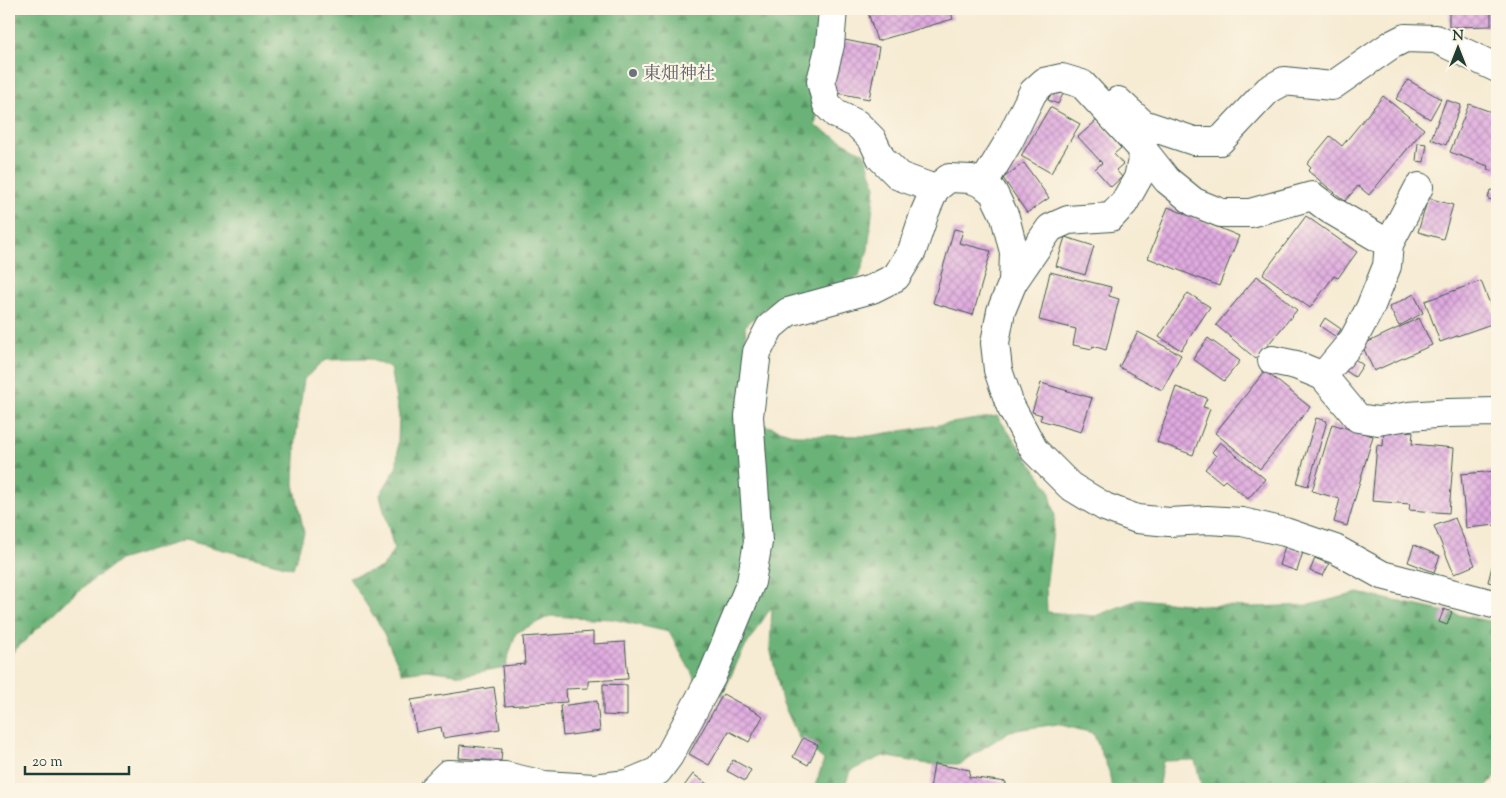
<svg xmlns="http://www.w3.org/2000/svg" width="1506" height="798" viewBox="0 0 1506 798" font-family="'Sorts Mill Goudy','Noto Serif JP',serif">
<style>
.forest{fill:url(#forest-firs);stroke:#457856}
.building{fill:url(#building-cross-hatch)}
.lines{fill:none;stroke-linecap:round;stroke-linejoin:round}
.street-casing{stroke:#3f574c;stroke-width:30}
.street{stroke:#fff;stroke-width:28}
.worship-dot{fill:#6b7280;stroke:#fcf5e5;stroke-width:2}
.labels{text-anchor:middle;stroke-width:4.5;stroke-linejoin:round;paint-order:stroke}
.worship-label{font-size:18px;fill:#5b616d;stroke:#fcf5e5;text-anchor:start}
</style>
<defs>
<pattern id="forest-firs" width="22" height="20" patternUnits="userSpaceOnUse" patternTransform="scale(1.25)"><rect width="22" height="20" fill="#6bb278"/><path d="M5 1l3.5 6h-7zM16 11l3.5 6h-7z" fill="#579263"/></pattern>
<pattern id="building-cross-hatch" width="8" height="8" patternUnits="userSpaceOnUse" patternTransform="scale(1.25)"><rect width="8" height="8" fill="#e0aae0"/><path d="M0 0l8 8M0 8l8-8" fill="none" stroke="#b58cb6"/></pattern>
</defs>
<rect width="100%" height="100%" fill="#fcf5e5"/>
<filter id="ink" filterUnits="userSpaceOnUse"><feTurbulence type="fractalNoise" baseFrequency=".02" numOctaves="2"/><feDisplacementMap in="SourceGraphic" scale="10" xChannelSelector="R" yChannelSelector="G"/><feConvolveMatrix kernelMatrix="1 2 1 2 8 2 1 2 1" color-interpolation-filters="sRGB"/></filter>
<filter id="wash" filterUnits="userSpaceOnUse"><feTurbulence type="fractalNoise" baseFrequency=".0096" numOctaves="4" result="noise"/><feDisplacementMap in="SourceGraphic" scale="20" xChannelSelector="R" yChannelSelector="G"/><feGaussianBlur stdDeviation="1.12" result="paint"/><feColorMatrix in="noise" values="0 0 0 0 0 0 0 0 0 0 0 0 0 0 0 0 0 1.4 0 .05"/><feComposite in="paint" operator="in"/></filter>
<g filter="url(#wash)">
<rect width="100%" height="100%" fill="#f6ebd3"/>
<!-- forest -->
<polygon class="forest" points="9,9 794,9 815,21 830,44 815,126 865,154 875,187 868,250 859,277 807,296 770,304 745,326 750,383 761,424 796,435 868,436 997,416 1049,489 1055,516 1046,587 1047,612 1095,616 1140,599 1195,605 1253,607 1309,605 1358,593 1497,623 1497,776 1484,789 1202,789 1195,760 1163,761 1158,789 1112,789 1109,771 1093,733 1057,724 1010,731 982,749 961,764 928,764 883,756 850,771 844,789 814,789 824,760 799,738 782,701 770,647 772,606 742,652 722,695 699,686 669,632 612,619 550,616 516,633 505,667 463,675 427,670 402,673 381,627 349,578 383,567 394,549 380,495 397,466 399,416 390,368 369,359 325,360 304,379 296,436 294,484 304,533 293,568 185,540 119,560 67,600 9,656"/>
<g id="blocks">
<!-- building -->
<g class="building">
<polygon points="867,9 950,9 953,19 877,41"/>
<polygon points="1449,9 1491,9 1491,26 1449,27"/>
<polygon points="840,39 879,47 869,99 832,92"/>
<polygon points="1408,80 1441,99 1430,119 1396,99"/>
<polygon points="1052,89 1063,94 1058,104 1048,100"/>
<polygon points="1383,96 1424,129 1369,195 1358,186 1345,201 1308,171 1311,168 1307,164 1330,136 1342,146"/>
<polygon points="1446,100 1461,105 1446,145 1431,139"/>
<polygon points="1469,104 1497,114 1497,173 1487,169 1488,166 1450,152"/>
<polygon points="1050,107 1080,124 1051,173 1021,156"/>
<polygon points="1097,120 1121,148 1114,154 1123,164 1116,170 1122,177 1111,187 1095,169 1102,163 1078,137"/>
<polygon points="1418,143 1427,144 1424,162 1416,161"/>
<polygon points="1024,163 1049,198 1027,213 1003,178"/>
<polygon points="1490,190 1497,191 1497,201 1488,199"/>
<polygon points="1428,198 1453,205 1443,239 1418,232"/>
<polygon points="1168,207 1239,236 1219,286 1148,258"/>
<polygon points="1306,216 1357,252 1338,278 1334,276 1310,308 1263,274"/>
<polygon points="954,229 963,231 959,243 991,251 973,315 933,303"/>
<polygon points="1065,237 1094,246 1085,275 1056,266"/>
<polygon points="1050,272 1111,287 1109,296 1119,299 1106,350 1093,346 1092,349 1073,345 1076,329 1039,320"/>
<polygon points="1257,276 1297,310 1256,359 1216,325"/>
<polygon points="1481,281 1497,322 1440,342 1425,301"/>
<polygon points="1188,293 1210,307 1181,350 1159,337"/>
<polygon points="1414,294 1423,313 1399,326 1389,307"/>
<polygon points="1325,318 1341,329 1336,337 1320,326"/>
<polygon points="1419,318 1432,345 1374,371 1362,345"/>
<polygon points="1138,332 1181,355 1162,390 1119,367"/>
<polygon points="1208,338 1240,361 1224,381 1193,359"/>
<polygon points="1352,357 1363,365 1355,377 1343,369"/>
<polygon points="1265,371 1310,407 1260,469 1215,433"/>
<polygon points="1041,383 1092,398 1081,432 1040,420 1042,415 1032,412"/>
<polygon points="1176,387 1207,398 1203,407 1210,409 1193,455 1157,442"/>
<polygon points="1316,418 1327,421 1308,486 1297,483"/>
<polygon points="1332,424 1373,436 1347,526 1334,522 1340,499 1312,491"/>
<polygon points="1384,430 1413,432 1412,444 1454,448 1449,513 1409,510 1410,504 1372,501 1377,445 1383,446"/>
<polygon points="1220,442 1265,479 1248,499 1225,480 1222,483 1205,469 1216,456 1212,452"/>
<polygon points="1497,471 1497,525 1466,528 1461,474"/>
<polygon points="1455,518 1475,565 1454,574 1434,526"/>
<polygon points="1414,545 1440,556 1434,572 1408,562"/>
<polygon points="1285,546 1303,552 1297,571 1279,565"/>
<polygon points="1495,555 1497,556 1497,584 1488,582"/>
<polygon points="1315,558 1329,564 1323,576 1310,571"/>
<polygon points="1444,609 1452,612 1447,625 1439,622"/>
<polygon points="593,632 593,644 625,642 628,679 588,681 588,688 566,689 567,702 505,706 502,666 525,664 523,637"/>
<polygon points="603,684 627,685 627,716 603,715"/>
<polygon points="494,687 500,729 443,738 441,727 416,732 411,700"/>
<polygon points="723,694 763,716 749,742 729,731 709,765 689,754"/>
<polygon points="597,701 600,731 563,736 560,706"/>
<polygon points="803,738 818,745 808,765 793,757"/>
<polygon points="460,745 502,749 501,761 459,758"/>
<polygon points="733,760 751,770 745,781 727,771"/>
<polygon points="934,764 970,770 969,777 1006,782 1005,789 930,789"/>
<polygon points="693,774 714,789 682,789"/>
</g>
</g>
</g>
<g filter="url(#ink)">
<use href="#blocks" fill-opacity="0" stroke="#3f574c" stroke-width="1"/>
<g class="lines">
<!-- street casing -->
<g class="street-casing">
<g id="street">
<polyline points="833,9 830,45 821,81 827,105 836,114 857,124 872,139 881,158 899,176 935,189"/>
<polyline points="1118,101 1143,124 1194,141 1220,141 1268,90 1284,81 1332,86 1391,45 1405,38 1436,39 1497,68"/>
<polyline points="983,184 1009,141 1033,92 1044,82 1062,78 1082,84 1144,151 1167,180 1194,202 1221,213 1250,213 1312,196 1329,209 1389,244"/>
<polyline points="1013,282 1050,228 1068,220 1111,217 1124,203 1138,178 1144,151"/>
<polyline points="1272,360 1296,365 1323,376 1358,418 1378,421 1409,416 1449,413 1496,412 1497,413"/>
<polyline points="1323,376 1353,340 1370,308 1387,266 1389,244 1419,187"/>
<polyline points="433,789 448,774 505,776 544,785 594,788 627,784 658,771 669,756 712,676 751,582 758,542 749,416 757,352 770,327 788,312 872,289 896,277 912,251 925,212 935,189 949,178 971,179 983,184 993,192 1005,217 1014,252 1013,282 1001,311 995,343 998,370 1010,405 1034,450 1070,486 1105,507 1137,519 1169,522 1207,520 1242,522 1285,532 1335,549 1382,575 1497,605"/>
</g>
</g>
<!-- street -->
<use href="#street" class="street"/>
</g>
</g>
<!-- markers -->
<circle class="worship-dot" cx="633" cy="73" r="5"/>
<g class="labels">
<!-- worship labels -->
<g class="worship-label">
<text x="643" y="79">東畑神社</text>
</g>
</g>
<!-- margin -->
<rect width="1506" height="798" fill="none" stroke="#fcf5e5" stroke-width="30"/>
<!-- north arrow -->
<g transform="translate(1458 48)" stroke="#fcf5e5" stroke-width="4" paint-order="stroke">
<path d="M0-4L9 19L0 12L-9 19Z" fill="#1f3d34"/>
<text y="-8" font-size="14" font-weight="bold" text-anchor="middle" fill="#1f3d34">N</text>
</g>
<!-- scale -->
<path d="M25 766v8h104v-8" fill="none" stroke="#1f3d34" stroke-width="2.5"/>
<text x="32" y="766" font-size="15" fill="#1f3d34" stroke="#fcf5e5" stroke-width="4" paint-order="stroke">20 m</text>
</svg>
